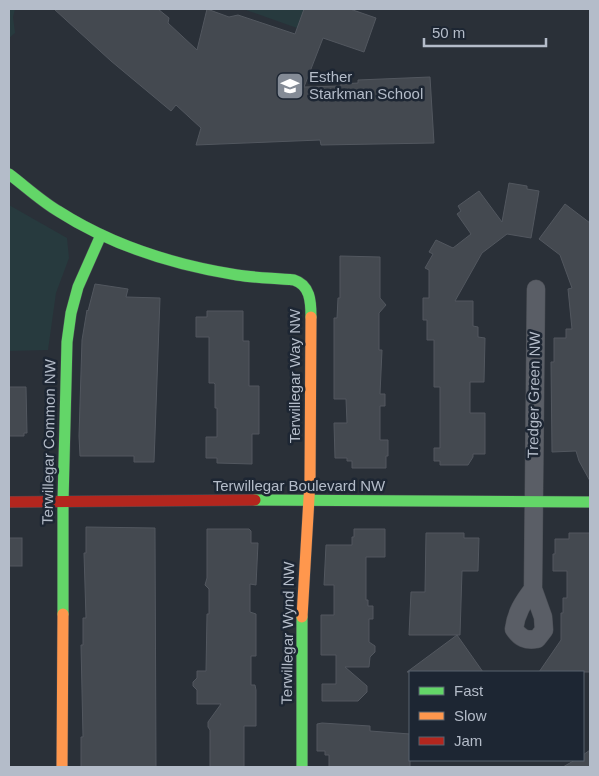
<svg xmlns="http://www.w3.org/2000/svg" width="599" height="776" viewBox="0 0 599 776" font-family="Arial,sans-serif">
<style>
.green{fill:#273a3e}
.building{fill:#444950;stroke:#52575f}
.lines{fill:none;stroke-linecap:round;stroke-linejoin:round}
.street-casing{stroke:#484c53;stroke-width:19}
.fast-casing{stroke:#484c53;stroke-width:12}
.slow-casing{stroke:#484c53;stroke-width:12}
.jam-casing{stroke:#484c53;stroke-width:12}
.street{stroke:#5a5e66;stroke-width:18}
.fast{stroke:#63d668;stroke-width:11}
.slow{stroke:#ff974d;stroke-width:11}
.jam{stroke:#b3261e;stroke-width:11}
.labels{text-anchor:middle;stroke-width:5;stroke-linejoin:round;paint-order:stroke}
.poi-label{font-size:15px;fill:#b4bcc9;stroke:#1d2633;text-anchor:start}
.street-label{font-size:15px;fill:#b4bcc9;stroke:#1d2633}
</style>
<rect width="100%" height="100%" fill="#2a3038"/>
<!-- green -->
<g class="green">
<polygon points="9,9 15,9 13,17 15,33 9,38"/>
<polygon points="243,9 304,9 297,28"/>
<polygon points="9,205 67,238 69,258 56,293 48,350 9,351"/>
</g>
<!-- building -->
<g class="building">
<polygon points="54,9 158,9 169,18 168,23 197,50 207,9 229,17 238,15 295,34 304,9 350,9 376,18 364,52 323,38 304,87 341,86 341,84 358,83 358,80 430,77 434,143 321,145 320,140 196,145 201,128 176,105 171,111 111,61"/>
<polygon points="509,183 527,186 527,189 539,191 531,238 507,234 482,253 455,301 473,301 473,326 478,327 478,337 485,338 484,382 470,382 470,413 485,413 485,454 473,454 473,457 468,465 440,465 440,461 434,461 434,448 440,448 440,387 434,387 434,340 427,340 427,320 423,320 423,298 429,298 429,270 425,268 433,254 429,252 436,240 453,248 471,234 457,214 461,211 458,206 479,191 502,222"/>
<polygon points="565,204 590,223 590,481 579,461 576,451 552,452 551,362 554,362 554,338 566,338 566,329 572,329 568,289 572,288 560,255 539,239"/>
<polygon points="340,256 380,257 380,298 386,305 379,313 379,350 382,350 380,394 385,394 385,406 380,406 380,440 388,440 388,456 386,456 386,468 352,468 352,461 347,461 347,458 335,458 334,423 347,423 346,399 334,399 334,318 337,318 338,298 340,298"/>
<polygon points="95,284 128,289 126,297 160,298 154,462 134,462 134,456 80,456 79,436 82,340 87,310 88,311"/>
<polygon points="207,311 243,311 243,341 249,341 249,386 259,386 259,434 252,434 252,464 217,463 217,458 206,458 206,437 217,437 217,408 215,408 215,384 214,383 209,383 209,337 196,337 196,317 207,317"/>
<polygon points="9,387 26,387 27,433 24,433 24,436 9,436"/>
<polygon points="86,527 155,528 156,767 81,767 81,737 83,737 81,645 83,645 83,618 86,618 84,553 86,553"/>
<polygon points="207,529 249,529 251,531 251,543 258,543 256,585 250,584 250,612 256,614 256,656 251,656 251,685 255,685 256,690 256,726 244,726 244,767 210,767 210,730 208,727 208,722 221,704 197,704 197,690 193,686 193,682 197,678 197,671 206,671 207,614 209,614 209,589 205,585 207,578"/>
<polygon points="354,529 385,529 385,557 366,557 366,600 368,600 368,606 373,606 373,619 369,619 369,642 375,646 375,652 370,657 369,667 345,667 367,686 367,692 358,701 322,701 322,684 336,684 336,655 321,655 321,615 334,615 334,585 324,585 326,545 352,545 352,537 354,537"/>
<polygon points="426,533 464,533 464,538 479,538 478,571 462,571 460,635 409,635 411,592 425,592"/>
<polygon points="569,533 590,533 590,672 539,672 561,640 561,613 563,613 563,598 567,598 567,571 553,571 553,554 555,554 555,539 569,539"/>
<rect x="9" y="538" width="13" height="28"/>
<polygon points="457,635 483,672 407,672"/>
<polygon points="322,723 370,726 370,731 410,734 410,767 329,767 329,755 325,755 325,751 317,751 317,724"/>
<polygon points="590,750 590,767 563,767 575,760 583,760 583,755"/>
</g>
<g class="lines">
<!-- street casing -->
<g class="street-casing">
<path id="street" d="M533,589C523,602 516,613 514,629C520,638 526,641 537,639L544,630L543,617L533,589L536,289"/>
</g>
<!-- fast casing -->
<g class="fast-casing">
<g id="fast">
<path d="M9,174C25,186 41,201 58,211C111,245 174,265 237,275C256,278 275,278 294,280C310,285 311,301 311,317"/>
<polyline points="255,500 590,502"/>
<polyline points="63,614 63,502 67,342 71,313 78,287 101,235"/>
<polyline points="302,617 302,767"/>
</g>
</g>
<!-- slow casing -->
<g class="slow-casing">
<g id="slow">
<polyline points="302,617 310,481 311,317"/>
<polyline points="62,767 63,614"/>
</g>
</g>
<!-- jam casing -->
<g class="jam-casing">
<polyline id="jam" points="9,502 255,500"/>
</g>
<!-- street -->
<use href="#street" class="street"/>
<!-- fast -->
<use href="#fast" class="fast"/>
<!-- slow -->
<use href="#slow" class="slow"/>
<!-- jam -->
<use href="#jam" class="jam"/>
</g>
<!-- icons -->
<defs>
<g id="school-square" transform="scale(1.4375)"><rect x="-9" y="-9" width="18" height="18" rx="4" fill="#848b96" stroke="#1d2633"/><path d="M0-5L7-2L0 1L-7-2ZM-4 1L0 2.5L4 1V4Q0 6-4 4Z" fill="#fff"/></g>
</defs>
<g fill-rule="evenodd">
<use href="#school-square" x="290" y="86"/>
</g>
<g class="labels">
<!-- poi labels -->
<g class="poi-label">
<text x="309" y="82">Esther<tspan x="309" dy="17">Starkman School</tspan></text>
</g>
<!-- street labels -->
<g class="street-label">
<text transform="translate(295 376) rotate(-90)" y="5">Terwillegar Way NW</text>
<text transform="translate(534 395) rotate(-89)" y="5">Tredger Green NW</text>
<text transform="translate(49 442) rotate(-89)" y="5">Terwillegar Common NW</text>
<text x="299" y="491">Terwillegar Boulevard NW</text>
<text transform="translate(288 633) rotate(-89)" y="5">Terwillegar Wynd NW</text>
</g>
</g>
<!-- border -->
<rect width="599" height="776" fill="none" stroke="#b4bcc9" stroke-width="20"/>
<!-- legend -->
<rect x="409" y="671" width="175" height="90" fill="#1d2633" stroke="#59626f"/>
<rect x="419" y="687" width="25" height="8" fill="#63d668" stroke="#59626f"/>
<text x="454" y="696" font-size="15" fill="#b4bcc9">Fast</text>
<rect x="419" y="712" width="25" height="8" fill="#ff974d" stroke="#59626f"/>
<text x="454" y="721" font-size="15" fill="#b4bcc9">Slow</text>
<rect x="419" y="737" width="25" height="8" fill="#b3261e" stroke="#59626f"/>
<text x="454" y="746" font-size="15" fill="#b4bcc9">Jam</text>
<!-- scale -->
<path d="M424 38v8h122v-8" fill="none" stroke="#b4bcc9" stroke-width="2.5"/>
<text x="432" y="38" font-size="15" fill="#b4bcc9" stroke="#1d2633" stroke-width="4" paint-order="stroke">50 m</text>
</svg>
